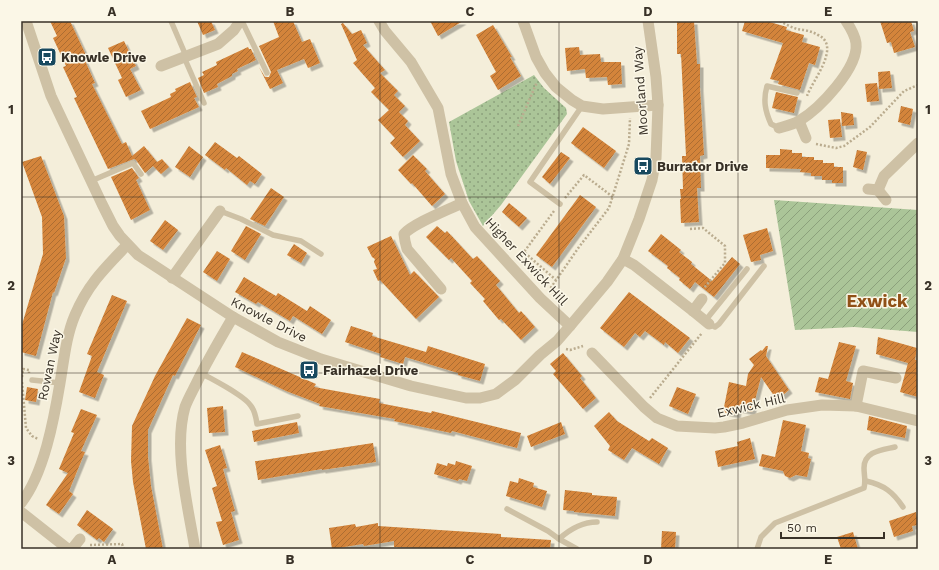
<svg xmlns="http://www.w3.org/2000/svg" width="939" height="570" viewBox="0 0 939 570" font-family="'Work Sans',sans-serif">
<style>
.grass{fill:url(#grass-dots)}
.garden{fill:url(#garden-furrows)}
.building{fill:url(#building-hatch);filter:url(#shadow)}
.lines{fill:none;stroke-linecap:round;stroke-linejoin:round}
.path{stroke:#baac8f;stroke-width:2.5;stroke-dasharray:2 2;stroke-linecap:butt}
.lane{stroke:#cec1a5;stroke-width:5.5}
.street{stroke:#cec1a5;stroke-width:11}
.grid{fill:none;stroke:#383127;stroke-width:1;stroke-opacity:0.55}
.labels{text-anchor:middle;stroke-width:3;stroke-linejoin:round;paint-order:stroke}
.poi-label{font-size:13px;font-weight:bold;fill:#383127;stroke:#fbf7e7;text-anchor:start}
.street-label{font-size:13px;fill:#383127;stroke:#fbf7e7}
.district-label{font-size:17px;font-weight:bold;fill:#905117;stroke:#fbf7e7}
.neatline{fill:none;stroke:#383127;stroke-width:1.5}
.grid-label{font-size:13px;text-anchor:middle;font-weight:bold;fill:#383127}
</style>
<defs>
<pattern id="grass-dots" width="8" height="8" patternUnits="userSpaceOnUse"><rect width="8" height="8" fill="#abc598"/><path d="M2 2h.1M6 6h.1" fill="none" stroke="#8ca17c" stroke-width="1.8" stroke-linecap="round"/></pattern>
<pattern id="garden-furrows" width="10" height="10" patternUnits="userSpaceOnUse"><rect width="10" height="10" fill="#abc598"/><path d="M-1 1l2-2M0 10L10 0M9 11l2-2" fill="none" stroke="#8ca17c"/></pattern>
<pattern id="building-hatch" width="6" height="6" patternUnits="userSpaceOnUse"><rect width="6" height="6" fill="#d3843a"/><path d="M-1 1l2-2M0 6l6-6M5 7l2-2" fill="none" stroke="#ac6d31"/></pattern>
<filter id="shadow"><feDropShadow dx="3.5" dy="3.5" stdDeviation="0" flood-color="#0004"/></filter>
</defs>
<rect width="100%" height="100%" fill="#f4eeda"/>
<!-- grass -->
<polygon class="grass" points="534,75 544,88 566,108 567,114 501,205 483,226 469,201 456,161 449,122"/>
<!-- garden -->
<polygon class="garden" points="774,200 918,210 918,332 854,327 795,330"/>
<!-- building -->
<g class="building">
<polygon points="50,21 70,21 86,55 83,56 95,83 92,84 122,144 126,142 132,156 144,146 157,162 162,159 169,167 161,174 153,166 145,173 136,160 134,159 108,169 74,98 77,97 63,67 66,66 53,38 57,36"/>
<polygon points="197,21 211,21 215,30 203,35"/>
<polygon points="273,21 293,21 302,42 310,39 320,63 308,68 304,59 277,70 283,83 270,89 259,67 265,77 269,77 271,72 259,46 279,37"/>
<polygon points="430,21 463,21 438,36"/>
<polygon points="677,21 694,21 697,64 700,64 700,88 704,155 700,156 701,188 697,188 699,222 681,223 680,199 681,199 680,189 683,189 682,156 686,156 681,54 677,54"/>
<polygon points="745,21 766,21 787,27 786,30 804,35 802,42 820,47 815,65 809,63 800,90 778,84 779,81 770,79 783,43 742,31"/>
<polygon points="880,21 911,21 914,31 910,32 915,47 894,53 891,42 887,43"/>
<polygon points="343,23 352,34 361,30 367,43 363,45 385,70 380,73 398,91 394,95 405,106 399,112 408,121 405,125 420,141 403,157 390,143 395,138 378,120 389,110 371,92 375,88 353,63 357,60 341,24"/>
<polygon points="493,25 512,57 510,57 521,76 498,90 490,76 496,72 476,35"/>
<polygon points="124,41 136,66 130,69 141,90 126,97 118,80 122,78 108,48"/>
<polygon points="248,47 249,49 251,49 256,60 237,69 238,71 232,74 232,76 217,84 218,87 204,93 198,78 204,75 202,72 217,65 216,62"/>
<polygon points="579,47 580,55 600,54 601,62 621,62 622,84 608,85 607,77 586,78 585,69 567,71 565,48"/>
<polygon points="890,71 892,88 879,89 878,72"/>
<polygon points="190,82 197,97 194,98 199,107 150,129 141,111 171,97 170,94 176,91 175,89"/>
<polygon points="877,83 879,101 867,102 865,84"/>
<polygon points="776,92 798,97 794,113 772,108"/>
<polygon points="901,106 913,109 910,125 898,122"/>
<polygon points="841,112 853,114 854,125 842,126"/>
<polygon points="840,119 842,137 830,138 828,120"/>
<polygon points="583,127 616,151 604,168 571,143"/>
<polygon points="215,142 237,158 239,156 262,174 255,184 250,181 247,185 226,168 225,170 205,155"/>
<polygon points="189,146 203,157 190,177 175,167"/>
<polygon points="780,149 792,150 792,153 802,153 802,157 814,157 814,160 823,160 823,163 834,163 834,167 843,167 843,183 832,183 832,180 822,180 822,176 811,176 811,173 800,172 801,169 766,168 766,155 780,155"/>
<polygon points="857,150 867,152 863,170 853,167"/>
<polygon points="561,152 570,158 550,184 542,177"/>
<polygon points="413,155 427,169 425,171 445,194 432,206 412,183 411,184 398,170"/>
<polygon points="41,156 64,216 66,258 54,293 53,292 36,356 21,352 21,328 43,254 42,217 22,162"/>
<polygon points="132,168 139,178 136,180 137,182 150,210 131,220 111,177"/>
<polygon points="271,188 284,197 265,226 250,219"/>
<polygon points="580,195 596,207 552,267 536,255"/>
<polygon points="509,203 527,218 519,227 502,212"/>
<polygon points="165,220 178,230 163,250 150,241"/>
<polygon points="246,226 261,234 245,260 231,251"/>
<polygon points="437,226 445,233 447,231 473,259 477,256 500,281 496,285 519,313 521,311 535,327 521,340 501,319 499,320 483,301 485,299 470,283 472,281 451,258 449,260 426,237"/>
<polygon points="767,228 773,251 760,255 761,260 751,262 743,235"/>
<polygon points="661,234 681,250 679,252 692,262 691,264 712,281 732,257 740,264 714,297 695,282 690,289 679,280 680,278 667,268 668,266 648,251"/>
<polygon points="391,236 410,275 414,271 439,297 416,319 380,280 378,281 373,270 377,269 374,262 375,259 372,257 367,247"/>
<polygon points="294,244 307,253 301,263 287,255"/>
<polygon points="217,251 230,259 217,281 203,272"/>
<polygon points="244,277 276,296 278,293 307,311 310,306 331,320 322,334 293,316 290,321 258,302 256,304 235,292"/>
<polygon points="629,292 690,338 678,353 665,342 664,345 645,331 640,337 635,333 624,347 600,328"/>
<polygon points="112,295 127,301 97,372 104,375 95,398 79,392 92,356 87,354"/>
<polygon points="187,318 201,325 175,376 173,375 148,430 148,457 151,486 163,549 146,549 133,482 131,461 132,426 155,376"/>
<polygon points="351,326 373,333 372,336 426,352 428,346 485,364 480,381 458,375 458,373 405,357 403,364 380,357 381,354 345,342"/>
<polygon points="878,337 917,348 915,360 918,360 918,397 900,392 908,363 876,354"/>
<polygon points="839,342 856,346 846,381 853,383 850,399 815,392 819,377 828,379"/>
<polygon points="766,346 768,346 766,356 789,390 777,400 761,377 752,412 738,409 737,415 723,412 729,382 746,386 748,374 754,365 749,359 761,350 762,351"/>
<polygon points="242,352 316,384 314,387 380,399 379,403 431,413 432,411 521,433 517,448 452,431 451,433 394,421 395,419 319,406 320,404 286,391 235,367"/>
<polygon points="563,353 582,376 580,378 596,398 583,409 553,374 556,371 550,364"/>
<polygon points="27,387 38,389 36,402 25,400"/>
<polygon points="677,387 696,394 688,414 669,406"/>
<polygon points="223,406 225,432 209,433 207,408"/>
<polygon points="81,409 97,415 81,451 85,452 69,491 73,494 59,514 46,505 68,473 59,469 74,433 71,432"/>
<polygon points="609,412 617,421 649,441 652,438 668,448 659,464 632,448 624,460 608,450 610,446 594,426"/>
<polygon points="869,416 907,426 905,438 867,430"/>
<polygon points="783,420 806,425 801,451 809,453 808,458 811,459 807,477 796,475 790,478 785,476 783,471 759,466 762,454 775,457"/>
<polygon points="297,422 299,433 254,442 252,431"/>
<polygon points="561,422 565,434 531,447 527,436"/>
<polygon points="750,438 755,459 718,467 715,451 738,446 737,442"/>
<polygon points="373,443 376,462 322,470 322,469 258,480 255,461 257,461"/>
<polygon points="220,445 227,468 223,469 235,511 231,512 239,540 223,545 216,522 222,521 212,488 217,486 205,450"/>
<polygon points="456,461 472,466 467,481 459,479 458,481 434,474 437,463 447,466 448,463 455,465"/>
<polygon points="519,478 534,483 533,487 547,491 542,507 506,496 510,481 518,483"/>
<polygon points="565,490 592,493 592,495 617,497 615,516 574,512 574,511 563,510"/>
<polygon points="87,510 113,529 104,542 99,538 97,540 77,525"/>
<polygon points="916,512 918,525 912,526 913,531 894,537 889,521"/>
<polygon points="378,523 378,526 501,534 501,537 551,540 550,549 426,548 394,547 394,541 364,546 363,544 332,549 329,528 355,524 356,527"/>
<polygon points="662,531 676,532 675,549 661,549"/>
<polygon points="853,532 858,549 841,549 837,537"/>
</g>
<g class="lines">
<!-- path -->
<g class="path">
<path d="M780,21C785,24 791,27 797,29C804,30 812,31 818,35C842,46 812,81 807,96"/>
<polyline points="518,126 537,82"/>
<polyline points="816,144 836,148 844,146 870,127 904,91 918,85"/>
<polyline points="565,198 584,175 613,197"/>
<polyline points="554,211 524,252 556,280"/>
<polyline points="690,229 703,228 725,246 725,263 704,288"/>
<polyline points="559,299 560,298 550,289 579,247 609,208 629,144 630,118"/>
<polyline points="566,349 570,350 583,346"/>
<polyline points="22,377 23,369 29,370 29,373"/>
<polyline points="22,382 26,428 32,436 38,439"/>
<polyline points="650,398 702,333"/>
<polyline points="90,545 122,544 124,549"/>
</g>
<!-- lane -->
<g class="lane">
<polyline points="171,21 186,56"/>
<polyline points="242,21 267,73"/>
<polyline points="184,57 204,103"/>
<path d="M779,128L771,124C765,111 763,100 767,86L797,93"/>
<polyline points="91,181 133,163 141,174"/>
<polyline points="560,204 530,182 582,106"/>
<polyline points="220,211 241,219 273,235 301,241 321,254"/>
<polyline points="705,321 747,269"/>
<polyline points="709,324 715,327 719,324 764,266"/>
<path d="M201,373C213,380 244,395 251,406C255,411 256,417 257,424L298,416"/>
<polyline points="32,380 60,383"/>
<path d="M866,481C884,485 893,492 903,507"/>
<polyline points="507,509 548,531 559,539 577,549"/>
<path d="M559,539C570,529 582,522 597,522"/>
<path d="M757,549L761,537L775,523L864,488C866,480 864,476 864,468C864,451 882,450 895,447"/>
</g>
<!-- street -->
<g class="street">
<polyline points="26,21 51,96 102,204 113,226 120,236 138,255 233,317 278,342 321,359 411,386 466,398 480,398 496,394 515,380 540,355 557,341 570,326 607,282 623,259 639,219 652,180 656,158 658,105 656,77 648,21"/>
<polyline points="379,21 385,31 411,62 438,108 451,174 462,203 475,227 540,298 570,326"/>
<polyline points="523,21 536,57 545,73 556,87 572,100 582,106 603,109 658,105"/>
<polyline points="161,66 218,44 234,30 240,21"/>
<polyline points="799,121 806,138"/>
<path d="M779,128C786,126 794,124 799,121C819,109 859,68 856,43C855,35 850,27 846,21"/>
<polyline points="868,189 878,190 884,176 918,143"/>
<polyline points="878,190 886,200"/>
<polyline points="623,259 634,265 693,311 709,324"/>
<polyline points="172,278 220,211"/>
<path d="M441,289L407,249L405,241L404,234C414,223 448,210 462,203"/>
<polyline points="693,311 702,299"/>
<polyline points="592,353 644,407 657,418 677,426 715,428 724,427 743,423 787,410 822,405 856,406 918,421"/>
<polyline points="856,406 863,371 896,378"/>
<path d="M21,503C44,474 54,419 60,383C64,360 66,336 75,315C88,284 105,268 127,245"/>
<polyline points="21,512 68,549"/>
<polyline points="72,549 80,539"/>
<path d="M195,549C188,506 173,449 185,407C188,399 192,392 196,384C207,361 220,339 233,317"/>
</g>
</g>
<!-- grid -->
<path class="grid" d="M201,21V549M380,21V549M559,21V549M738,21V549M21,197H918M21,373H918"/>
<!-- icons -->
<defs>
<g id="bus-square" transform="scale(1)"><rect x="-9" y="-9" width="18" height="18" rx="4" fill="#18495f" stroke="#fbf7e7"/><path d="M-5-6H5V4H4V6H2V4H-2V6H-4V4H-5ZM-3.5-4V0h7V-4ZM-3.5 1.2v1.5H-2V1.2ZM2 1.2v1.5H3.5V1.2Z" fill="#fff"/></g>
</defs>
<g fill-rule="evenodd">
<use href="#bus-square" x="47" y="57"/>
<use href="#bus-square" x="643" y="166"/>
<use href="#bus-square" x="309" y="370"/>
</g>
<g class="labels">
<!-- poi labels -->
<g class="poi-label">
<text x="61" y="62">Knowle Drive</text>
<text x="657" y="171">Burrator Drive</text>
<text x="323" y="375">Fairhazel Drive</text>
</g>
<!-- street labels -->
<g class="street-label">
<text transform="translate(640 91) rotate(-94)" y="5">Moorland Way</text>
<text transform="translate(527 261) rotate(47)" y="5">Higher Exwick Hill</text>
<text transform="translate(269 319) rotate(27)" y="5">Knowle Drive</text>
<text transform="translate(49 365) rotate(-78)" y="5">Rowan Way</text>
<text transform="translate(751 405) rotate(-13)" y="5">Exwick Hill</text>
</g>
<!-- district labels -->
<g class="district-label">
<text x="877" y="307">Exwick</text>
</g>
</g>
<!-- border -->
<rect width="939" height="570" fill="none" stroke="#fbf7e7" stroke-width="44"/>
<!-- scale -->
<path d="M781 532v6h103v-6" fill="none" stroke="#383127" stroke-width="2"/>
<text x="787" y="532" font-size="12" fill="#383127" stroke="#fbf7e7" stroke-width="3" paint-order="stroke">50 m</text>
<rect x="22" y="22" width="895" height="526" class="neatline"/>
<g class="grid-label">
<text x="112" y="16">A</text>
<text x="290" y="16">B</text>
<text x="470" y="16">C</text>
<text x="648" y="16">D</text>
<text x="828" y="16">E</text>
<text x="11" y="114">1</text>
<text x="928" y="114">1</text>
<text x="11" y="290">2</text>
<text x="928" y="290">2</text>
<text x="11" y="465">3</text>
<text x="928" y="465">3</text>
<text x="112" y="564">A</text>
<text x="290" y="564">B</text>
<text x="470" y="564">C</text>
<text x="648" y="564">D</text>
<text x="828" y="564">E</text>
</g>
</svg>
